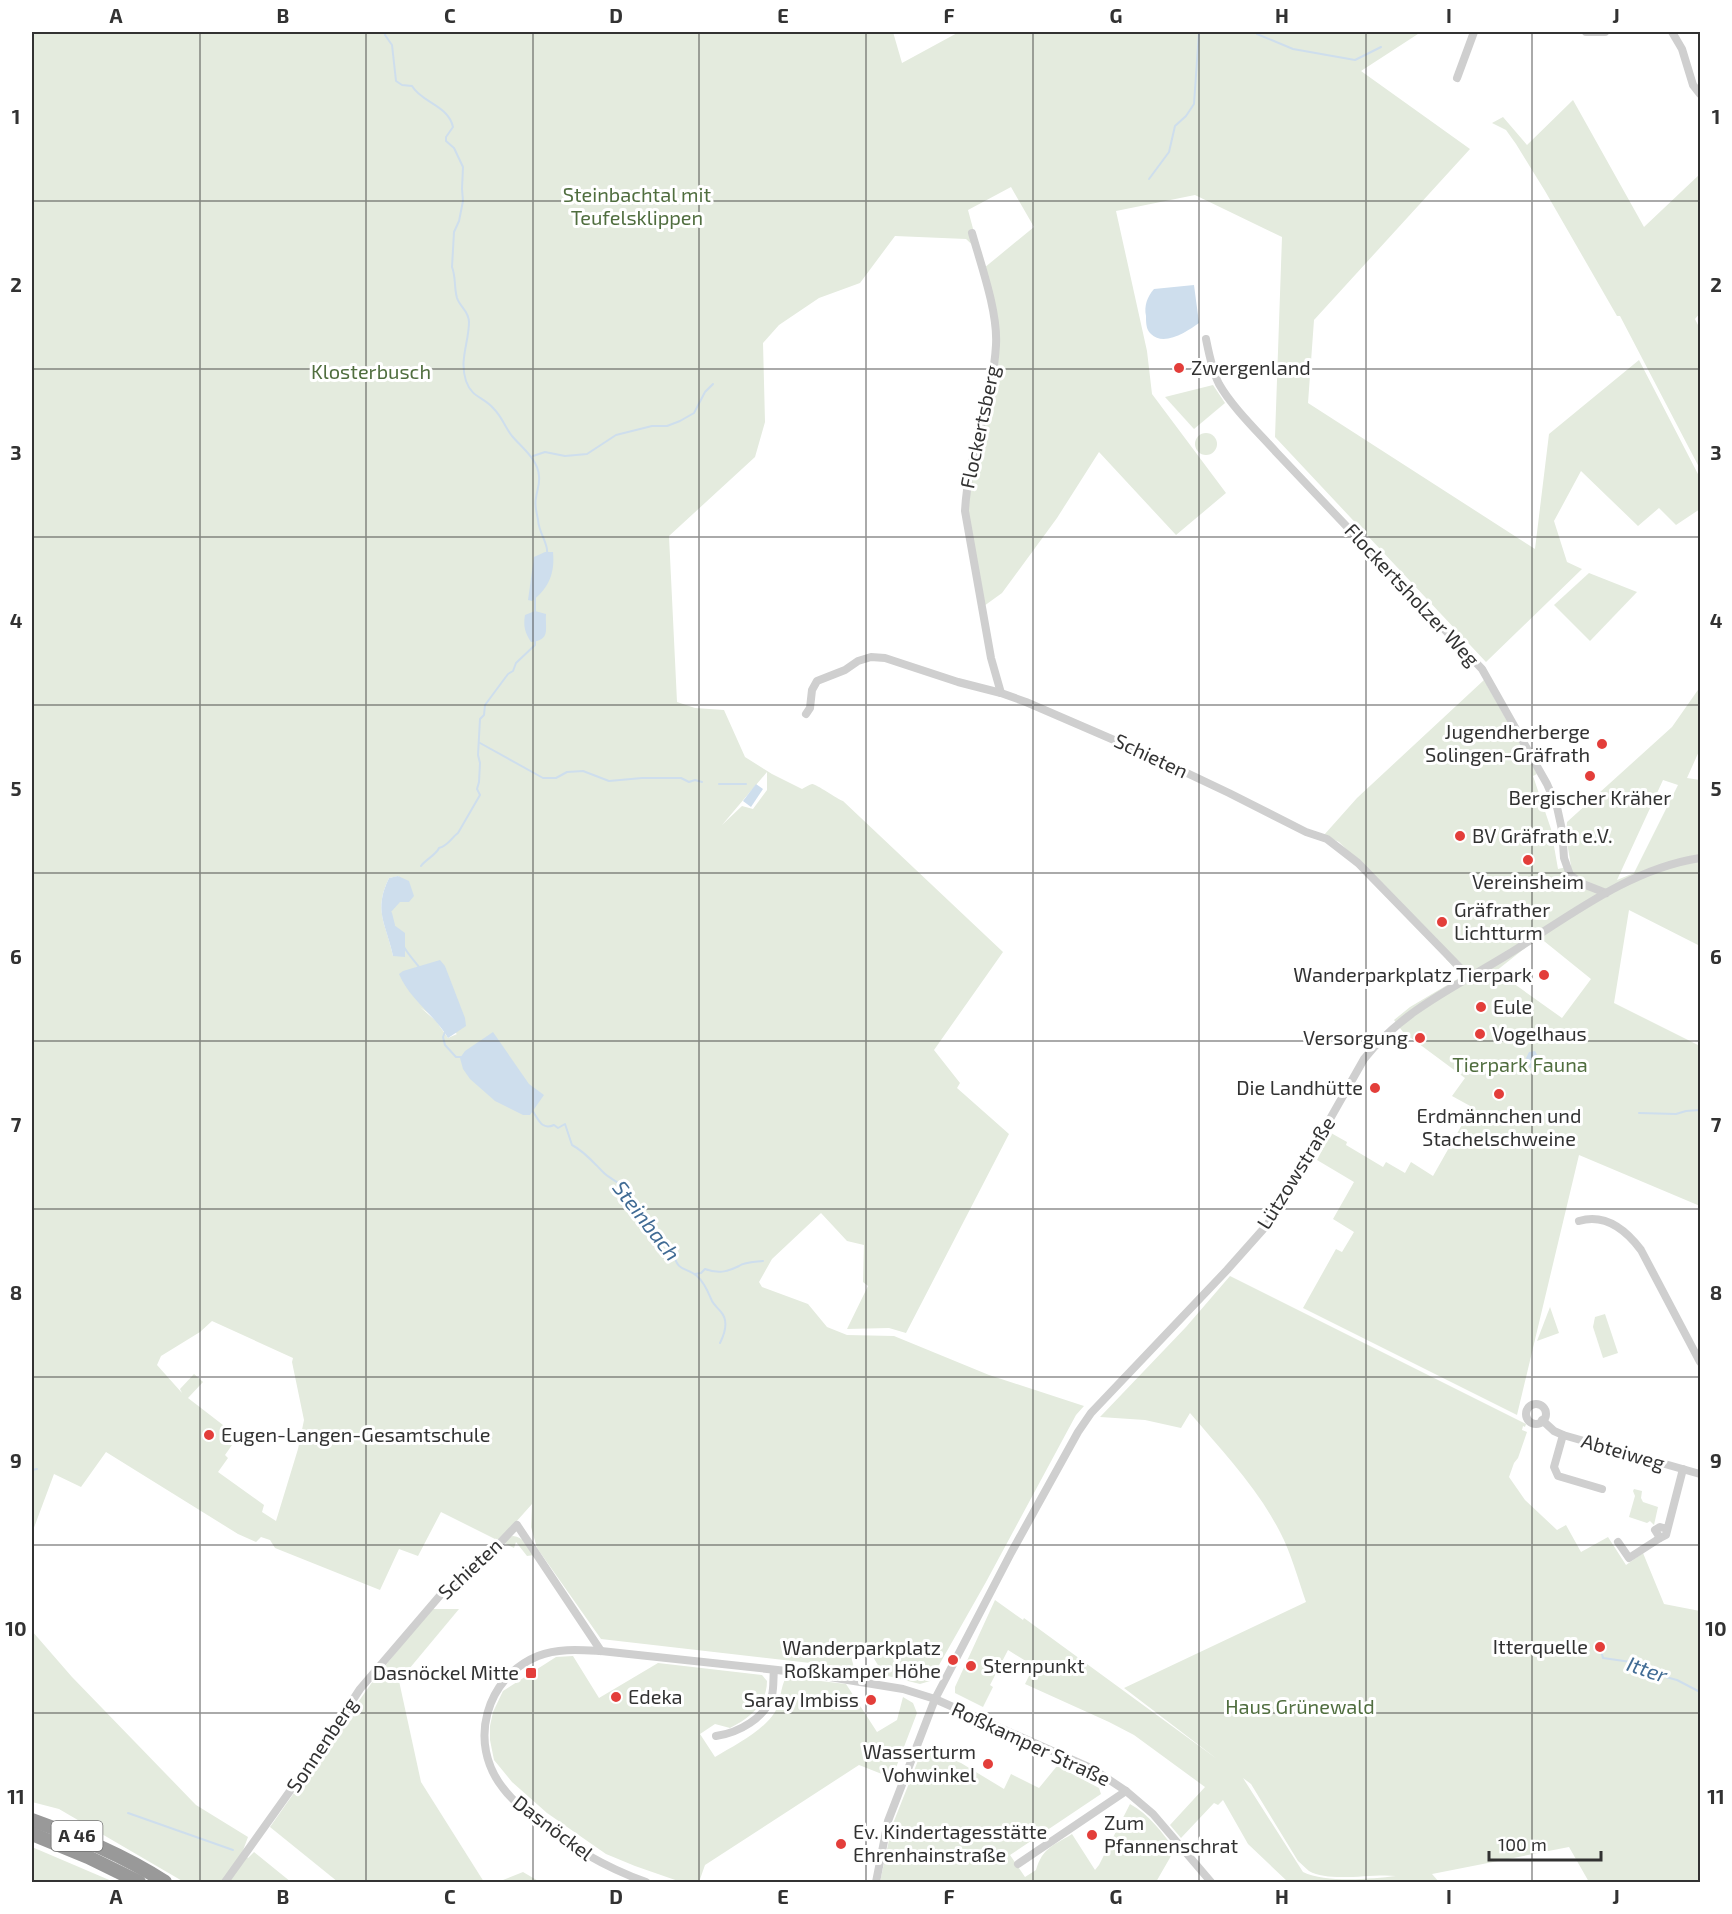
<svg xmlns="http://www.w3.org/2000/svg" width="1732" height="1914" viewBox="0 0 1732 1914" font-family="'Exo 2',sans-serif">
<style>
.green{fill:#e4ebde;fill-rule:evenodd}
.water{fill:#cedeed}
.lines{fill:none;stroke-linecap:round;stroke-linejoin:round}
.stream{stroke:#cedeed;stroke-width:2}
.street{stroke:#cfcfcf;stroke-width:8}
.highway{stroke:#999;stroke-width:14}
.grid{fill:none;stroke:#323232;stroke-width:1.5;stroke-opacity:0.55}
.poi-dot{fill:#e33e3a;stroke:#fff;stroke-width:2}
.labels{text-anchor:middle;stroke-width:6;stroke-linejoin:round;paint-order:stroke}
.shield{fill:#fff;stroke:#707070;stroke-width:1.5}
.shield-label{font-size:18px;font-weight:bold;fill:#323232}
.park-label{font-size:20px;fill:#506e3f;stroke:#fff}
.poi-label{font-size:20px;fill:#323232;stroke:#fff;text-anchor:start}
.street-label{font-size:20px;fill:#323232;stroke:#fff}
.water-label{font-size:21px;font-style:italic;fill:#406b94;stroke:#fff}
.neatline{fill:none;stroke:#323232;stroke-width:2}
.grid-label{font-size:20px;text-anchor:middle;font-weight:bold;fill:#323232}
</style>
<rect width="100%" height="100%" fill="#fff"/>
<!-- green -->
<g class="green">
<path d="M32,32H893L902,63L959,32H1421L1361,71L1470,149L1314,320L1308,403L1535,549L1549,434L1639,360L1700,478V509L1676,525L1659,508L1638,526L1581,471L1554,521L1567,562L1582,569L1486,662L1275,437L1282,237L1195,195L1116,211L1147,351L1152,394L1226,493L1176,535L1099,452L1057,518L1002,593L984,606L969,521L968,490L999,337L984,268L1034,227L1011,187L968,210L979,251L966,239L895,236L860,283L819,298L779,325L763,343L765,422L755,457L669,536L677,702L695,708L724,710L745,757L772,774L802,789C806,787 808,785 812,784C815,783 837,799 843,801L1003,952L934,1050L960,1083L957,1088L1009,1134L906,1333L889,1328L847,1329L868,1286L863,1282L864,1245L847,1241L821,1213L772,1259L759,1282L762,1287L808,1304L827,1327L847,1335L894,1336L989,1375L1084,1406L1076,1415L986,1582L930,1681L920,1684L884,1675L873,1657L850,1652L854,1668L601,1639L537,1548L531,1527L532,1504L499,1541L441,1512L418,1556L399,1549L380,1590L275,1548L270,1540L261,1537L256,1542L238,1534L106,1452L81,1487L54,1474L32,1533ZM767,772V790L753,809L742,806L722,825ZM399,876L390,912L394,925L393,956C386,923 373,911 389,878ZM420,1007L457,1034L448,1038L436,1021ZM212,1321L293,1358L292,1362L304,1420L298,1449L276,1521L262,1512L264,1505L218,1472L228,1458L225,1455L232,1445L223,1425L188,1398L203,1382L194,1374L180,1389L182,1393L157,1365L161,1356L200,1332Z"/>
<polygon points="1573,100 1644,227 1700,174 1700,213 1698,215 1700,220 1700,313 1695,319 1700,329 1700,469 1620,316 1617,316 1545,191 1516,144 1506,130 1492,123 1503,117 1527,145"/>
<polygon points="1213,385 1225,403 1194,429 1165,397"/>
<circle cx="1206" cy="444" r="11"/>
<polygon points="1589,573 1637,592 1590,641 1554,605"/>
<path d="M1484,680L1537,774L1533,776L1551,829L1558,869L1571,866L1566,836L1567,822L1672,727L1700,687V749L1687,778L1700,780V946L1629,910L1614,1003L1700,1046V1206L1579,1155L1517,1415L1303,1308L1336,1249L1342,1252L1354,1232L1333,1219L1354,1182L1317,1160L1331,1133L1347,1142L1346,1145L1383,1167L1386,1162L1405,1173L1411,1162L1433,1176L1472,1107L1452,1096L1465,1078L1403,1032L1394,1020L1410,1007L1459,978L1458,972L1446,959L1450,953L1339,842L1324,835L1357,798ZM1663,780L1678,785L1634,873L1617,880ZM1539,937L1591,979L1562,1018L1496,971Z"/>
<path d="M1230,1276L1526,1424L1525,1427L1523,1426L1522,1430L1527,1432L1518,1458L1514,1463L1509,1477L1525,1500L1557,1530L1566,1525L1581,1552L1608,1537L1626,1565L1643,1553L1664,1604L1700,1611V1877L1696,1882H1589L1569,1847L1432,1874L1439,1882H1288L1248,1844L1223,1800L1218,1805L1214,1803L1181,1838L1170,1825L1205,1787L1134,1735L1109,1722L1025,1684L1034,1666L1008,1650L990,1685L993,1687L983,1707L955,1693V1687L995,1600L1023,1620L1024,1618L1217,1759L1124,1688L1306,1602C1298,1579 1291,1553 1280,1532C1257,1487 1222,1451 1190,1413L1181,1428L1145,1420L1100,1417L1186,1327ZM1243,1778L1251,1784L1298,1861C1302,1864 1305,1868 1309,1871C1330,1883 1372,1873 1396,1876C1371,1879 1326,1883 1303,1872Z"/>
<polygon points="1550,1307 1559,1333 1537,1341"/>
<polygon points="1605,1314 1618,1353 1603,1358 1593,1327 1595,1317"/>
<polygon points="1634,1489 1642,1491 1641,1498 1643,1502 1658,1507 1654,1525 1650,1521 1647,1523 1629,1517 1635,1496 1633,1491"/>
<path d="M513,1536C524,1537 528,1547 534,1555L527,1556L516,1542L514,1548L504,1543L509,1537Z"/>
<polygon points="431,1609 459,1609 399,1681 421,1782 484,1882 338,1882 270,1827 373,1681"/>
<polygon points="32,1631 72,1677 196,1805 248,1837 242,1853 248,1858 254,1852 291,1882 184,1882 59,1809 32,1802"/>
<path d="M573,1656L599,1698L658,1663L762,1675L767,1681C767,1704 750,1718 730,1728L715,1724L700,1734L715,1757C735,1745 762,1732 775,1712C781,1702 781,1682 787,1677L846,1684L877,1732L897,1720L903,1697L913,1703L917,1713L892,1778L859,1765L705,1865L699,1882H681L635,1866L606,1854L547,1813L512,1782L494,1760L490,1740V1726L493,1712L503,1691L556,1657Z"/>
<path d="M923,1748L961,1763L1004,1789L1011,1774L1039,1788L1057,1766L1099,1788L1101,1794L1010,1855L1025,1877L1036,1870C1043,1847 1053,1846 1072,1834L1095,1870L1099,1865L1130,1804C1149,1814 1162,1833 1175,1849L1156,1882H880L892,1826Z"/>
<polygon points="32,1847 114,1882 32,1882"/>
<polygon points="523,1872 540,1882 498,1882"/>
</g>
<!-- water -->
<g class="water">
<path d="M1194,285L1199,323C1188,331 1164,347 1151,334C1146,330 1146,322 1146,316C1144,306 1147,297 1154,289Z"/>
<path d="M545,552H553C555,573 549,588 532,601L528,600L534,557Z"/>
<path d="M535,611L546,614C545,630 551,640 531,642C525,633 523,626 525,615Z"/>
<polygon points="756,784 763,789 751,807 743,801"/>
<path d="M398,876L409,881L414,896L409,902H400L391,912L394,925L405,933V957L393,956C386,923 373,911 389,878Z"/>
<path d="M440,960L445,966L465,1018L466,1026L448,1038C434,1014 410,1000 399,974L403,971Z"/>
<polygon points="493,1032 529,1084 544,1095 530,1115 523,1115 495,1101 470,1079 463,1069 460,1058 465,1051"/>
<polygon points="1535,1051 1543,1065 1537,1068 1530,1068 1526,1058 1529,1052"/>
</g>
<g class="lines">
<!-- stream -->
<g class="stream">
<path d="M386,32L385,35L392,45L396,81L402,85L412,86C422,103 448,105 453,127L446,137V141L454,148L463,167L462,189L463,201L459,221L454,232L452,267C456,277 454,288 457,298C460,307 469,311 469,322C469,342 459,360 466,381C472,398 484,397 494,409C502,417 505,427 512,436C521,447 538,459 539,476C540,484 537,490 536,498C534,505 537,513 538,520C539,534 549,544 547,554"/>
<polyline points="1247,32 1248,32"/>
<polyline points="1257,34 1293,49 1355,60 1381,47"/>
<polyline points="1149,179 1169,152 1175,126 1186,116 1194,104 1199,32"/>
<polyline points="533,456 545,452 565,456 587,454 616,435 652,426 667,426 680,421 694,413 705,392 713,384"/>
<polyline points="535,598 535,613"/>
<polyline points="480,743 543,778 556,778 567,772 583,771 609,781 642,778 681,778 689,782 695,780 702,782"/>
<polyline points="719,784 746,784"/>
<path d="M421,866C426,859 436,855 439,848C449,845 451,838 458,833L480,795L477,789L479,782L480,763L478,755L480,719L484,715L485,705L508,674L513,671L516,663L535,645V639"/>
<polyline points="391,913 394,925"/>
<path d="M404,947C408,954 415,962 420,968"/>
<polyline points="445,1032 443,1037 445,1045 456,1057 462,1057"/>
<path d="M531,1109C538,1117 540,1131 554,1125L558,1128L565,1124L572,1145C584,1151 594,1163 604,1173C609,1178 617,1181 623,1187C642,1207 655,1234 674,1255C678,1272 686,1267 697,1276C705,1283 708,1292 712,1301C714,1305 718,1308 721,1312C729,1321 725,1333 720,1343"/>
<polyline points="1639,1113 1676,1114 1686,1111 1700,1110"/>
<path d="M695,1274L701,1273L705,1269C718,1274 727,1272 739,1266C745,1262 756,1262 763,1261"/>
<polyline points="32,1470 37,1469"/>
<polyline points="1600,1647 1603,1658 1638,1663 1662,1676 1677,1680 1700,1692"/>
<polyline points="128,1813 233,1850"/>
</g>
<!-- street -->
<g class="street">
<polyline points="1586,32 1605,32"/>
<polyline points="1672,32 1682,49 1693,85 1700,94"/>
<polyline points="1457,78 1474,32"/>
<path d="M972,233C981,265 998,312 996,345C993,401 968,454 965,511L991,658L1001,693"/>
<path d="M1206,339C1209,354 1212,370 1219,384C1232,407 1258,432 1276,452L1482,669L1547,784L1557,807L1562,830L1564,858L1570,875L1583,884L1606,893"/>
<polyline points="806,714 810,708 812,690 817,681 845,670 858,661 871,657 885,658 958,682 1001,693 1026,702 1151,756 1229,793 1306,832 1327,839 1358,863 1469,977"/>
<path d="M1579,1221C1606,1213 1626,1230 1641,1250L1700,1362"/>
<circle cx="1536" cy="1414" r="10"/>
<polyline points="1542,1420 1554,1431 1563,1435 1700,1474"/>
<polyline points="1563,1435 1554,1467 1558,1476 1602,1489"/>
<polyline points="1667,1529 1660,1527 1655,1530 1660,1538 1666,1535 1683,1469"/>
<polyline points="1618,1542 1629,1558 1660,1538"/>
<path d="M716,1736C738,1733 766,1718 772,1695C774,1687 773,1678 774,1670"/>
<polyline points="1018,1864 1126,1791"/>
<polyline points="225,1882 330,1735 360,1689 443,1592 480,1564 517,1525 601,1651"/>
<path d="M646,1882C604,1867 571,1847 536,1819C524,1810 512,1800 503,1788C467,1743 486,1677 538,1656C558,1648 581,1650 601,1651L805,1673L903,1689L935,1699L1093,1769L1126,1791L1153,1814L1211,1882"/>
<path d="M876,1882L888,1821L935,1699L1011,1553L1078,1432L1091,1413L1227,1270L1267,1225L1284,1200L1364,1059C1403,1010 1455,987 1507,955C1567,918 1628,869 1700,858"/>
</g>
<!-- highway -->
<g class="highway">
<path d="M32,1820C79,1837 123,1855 165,1882"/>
<polyline points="32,1834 88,1857 139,1882"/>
</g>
</g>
<!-- grid -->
<path class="grid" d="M200,32V1882M366,32V1882M533,32V1882M699,32V1882M866,32V1882M1033,32V1882M1199,32V1882M1366,32V1882M1532,32V1882M32,201H1700M32,369H1700M32,537H1700M32,705H1700M32,873H1700M32,1041H1700M32,1209H1700M32,1377H1700M32,1545H1700M32,1713H1700"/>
<!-- markers -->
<g class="poi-dot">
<circle cx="1179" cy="368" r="6"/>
<circle cx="1602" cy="744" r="6"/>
<circle cx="1590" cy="776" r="6"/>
<circle cx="1460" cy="836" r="6"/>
<circle cx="1528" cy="860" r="6"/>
<circle cx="1442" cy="922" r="6"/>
<circle cx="1544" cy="975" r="6"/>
<circle cx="1481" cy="1007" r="6"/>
<circle cx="1480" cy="1034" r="6"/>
<circle cx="1420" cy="1038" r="6"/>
<circle cx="1375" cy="1088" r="6"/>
<circle cx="1499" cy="1094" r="6"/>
<circle cx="209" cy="1435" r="6"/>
<circle cx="1600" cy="1647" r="6"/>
<circle cx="953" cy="1660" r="6"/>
<circle cx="971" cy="1666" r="6"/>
<rect x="525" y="1667" width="12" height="12" rx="3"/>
<circle cx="616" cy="1697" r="6"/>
<circle cx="871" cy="1700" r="6"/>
<circle cx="988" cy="1764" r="6"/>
<circle cx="1092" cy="1835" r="6"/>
<circle cx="841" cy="1844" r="6"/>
</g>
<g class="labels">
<!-- shield labels -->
<rect class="shield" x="51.5" y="1821" width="51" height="30" rx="4.5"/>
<g class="shield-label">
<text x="77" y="1842">A 46</text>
</g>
<!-- park labels -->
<g class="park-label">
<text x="637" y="202">Steinbachtal mit<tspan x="637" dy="23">Teufelsklippen</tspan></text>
<text x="371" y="379">Klosterbusch</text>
<text x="1520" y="1072">Tierpark Fauna</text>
<text x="1300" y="1714">Haus Grünewald</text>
</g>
<!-- poi labels -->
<g class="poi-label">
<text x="1191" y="375">Zwergenland</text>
<text x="1590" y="739" text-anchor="end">Jugendherberge<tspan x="1590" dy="23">Solingen-Gräfrath</tspan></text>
<text x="1590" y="805" text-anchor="middle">Bergischer Kräher</text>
<text x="1472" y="843">BV Gräfrath e.V.</text>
<text x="1528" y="889" text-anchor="middle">Vereinsheim</text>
<text x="1454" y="917">Gräfrather<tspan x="1454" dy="23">Lichtturm</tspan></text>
<text x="1532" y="982" text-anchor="end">Wanderparkplatz Tierpark</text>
<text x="1493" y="1014">Eule</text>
<text x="1492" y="1041">Vogelhaus</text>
<text x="1408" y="1045" text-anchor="end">Versorgung</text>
<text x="1363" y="1095" text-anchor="end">Die Landhütte</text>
<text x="1499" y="1123" text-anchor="middle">Erdmännchen und<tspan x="1499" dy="23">Stachelschweine</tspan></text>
<text x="221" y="1442">Eugen-Langen-Gesamtschule</text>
<text x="1588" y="1654" text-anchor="end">Itterquelle</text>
<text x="941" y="1655" text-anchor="end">Wanderparkplatz<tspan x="941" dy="23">Roßkamper Höhe</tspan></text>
<text x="983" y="1673">Sternpunkt</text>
<text x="519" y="1680" text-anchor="end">Dasnöckel Mitte</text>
<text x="628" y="1704">Edeka</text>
<text x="859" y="1707" text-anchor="end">Saray Imbiss</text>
<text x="976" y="1759" text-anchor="end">Wasserturm<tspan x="976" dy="23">Vohwinkel</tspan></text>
<text x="1104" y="1830">Zum<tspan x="1104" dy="23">Pfannenschrat</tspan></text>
<text x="853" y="1839">Ev. Kindertagesstätte<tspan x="853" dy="23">Ehrenhainstraße</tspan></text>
</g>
<!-- street labels -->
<g class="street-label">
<text transform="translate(980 427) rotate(-78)" y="7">Flockertsberg</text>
<text transform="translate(1412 595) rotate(47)" y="7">Flockertsholzer Weg</text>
<text transform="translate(1151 756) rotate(25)" y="7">Schieten</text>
<text transform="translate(1296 1173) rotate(-58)" y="7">Lützowstraße</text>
<text transform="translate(1623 1452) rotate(16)" y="7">Abteiweg</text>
<text transform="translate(470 1569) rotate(-43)" y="7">Schieten</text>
<text transform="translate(1031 1744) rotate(25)" y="7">Roßkamper Straße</text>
<text transform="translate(322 1745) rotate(-56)" y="7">Sonnenberg</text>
<text transform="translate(553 1828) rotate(37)" y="7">Dasnöckel</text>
</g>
<!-- water labels -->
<g class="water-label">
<text transform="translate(646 1221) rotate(52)" y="7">Steinbach</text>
<text transform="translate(1647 1670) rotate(19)" y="7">Itter</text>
</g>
</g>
<!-- border -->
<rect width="1732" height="1914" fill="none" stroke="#ffffff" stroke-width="66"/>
<!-- scale -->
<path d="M1489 1851v9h112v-9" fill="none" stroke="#323232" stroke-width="3"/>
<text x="1498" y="1851" font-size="18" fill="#323232" stroke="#ffffff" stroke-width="4.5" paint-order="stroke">100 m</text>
<rect x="33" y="33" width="1666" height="1848" class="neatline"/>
<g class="grid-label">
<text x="116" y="23">A</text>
<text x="283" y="23">B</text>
<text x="450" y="23">C</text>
<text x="616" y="23">D</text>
<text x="783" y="23">E</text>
<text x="949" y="23">F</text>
<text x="1116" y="23">G</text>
<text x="1282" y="23">H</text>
<text x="1449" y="23">I</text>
<text x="1616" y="23">J</text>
<text x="16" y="124">1</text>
<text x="1716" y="124">1</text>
<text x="16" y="292">2</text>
<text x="1716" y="292">2</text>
<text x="16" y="460">3</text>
<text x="1716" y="460">3</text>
<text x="16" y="628">4</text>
<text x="1716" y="628">4</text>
<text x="16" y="796">5</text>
<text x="1716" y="796">5</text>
<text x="16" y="964">6</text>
<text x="1716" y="964">6</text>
<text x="16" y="1132">7</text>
<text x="1716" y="1132">7</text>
<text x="16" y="1300">8</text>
<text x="1716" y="1300">8</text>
<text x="16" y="1468">9</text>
<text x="1716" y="1468">9</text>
<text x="16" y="1636">10</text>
<text x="1716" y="1636">10</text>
<text x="16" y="1804">11</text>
<text x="1716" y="1804">11</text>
<text x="116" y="1904">A</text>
<text x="283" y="1904">B</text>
<text x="450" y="1904">C</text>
<text x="616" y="1904">D</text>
<text x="783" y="1904">E</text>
<text x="949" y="1904">F</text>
<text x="1116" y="1904">G</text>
<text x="1282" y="1904">H</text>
<text x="1449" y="1904">I</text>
<text x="1616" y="1904">J</text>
</g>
</svg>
